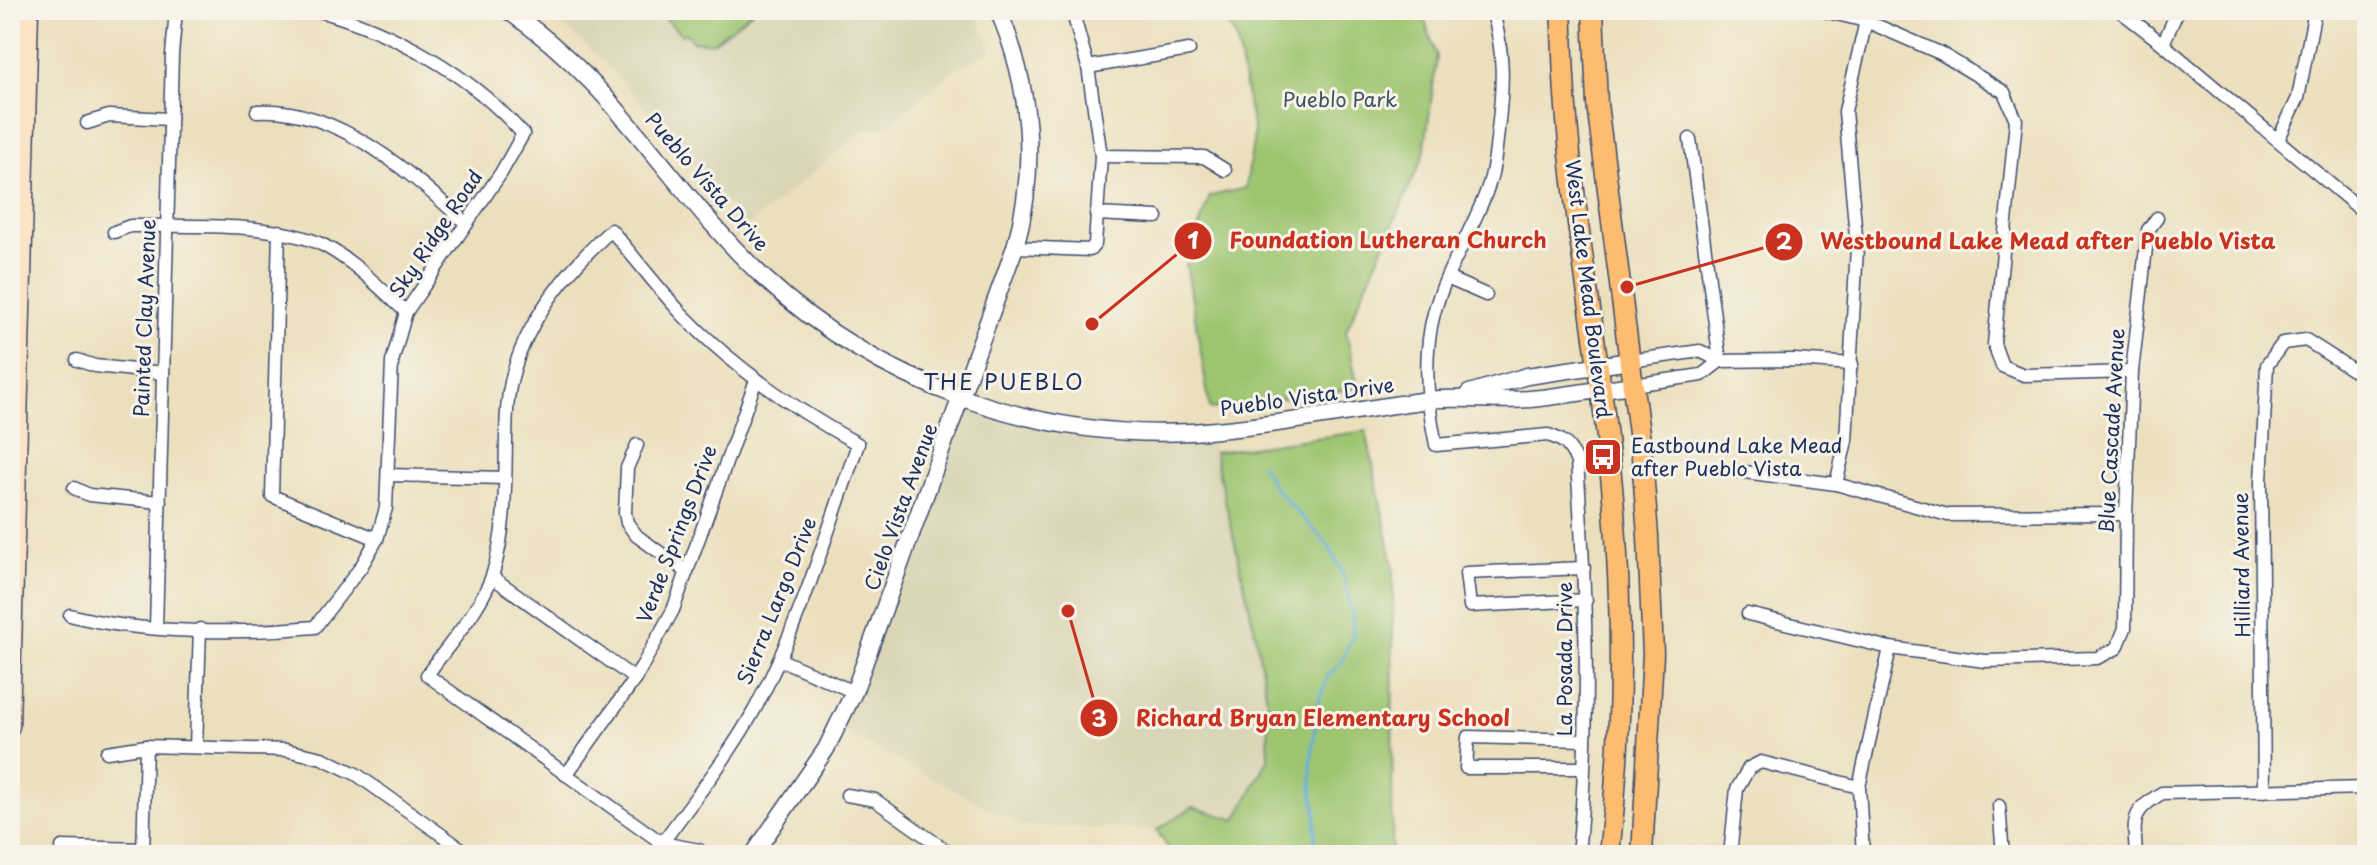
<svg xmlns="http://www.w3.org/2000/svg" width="2377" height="865" viewBox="0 0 2377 865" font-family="'Playpen Sans',sans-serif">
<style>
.built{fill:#dad5b6}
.green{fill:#9dc570;stroke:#5c7a67;stroke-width:2}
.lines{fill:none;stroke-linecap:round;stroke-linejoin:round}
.stream{stroke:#61abd9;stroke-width:3}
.minor-casing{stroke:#3a496c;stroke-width:15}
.tertiary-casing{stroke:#3a496c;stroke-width:19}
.secondary-casing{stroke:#3a496c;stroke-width:21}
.primary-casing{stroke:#3a496c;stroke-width:23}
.minor{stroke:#fff;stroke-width:12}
.tertiary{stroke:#fff;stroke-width:16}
.secondary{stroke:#fee4c6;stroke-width:18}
.primary{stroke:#fdbc70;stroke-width:20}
.labels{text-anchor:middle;stroke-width:6;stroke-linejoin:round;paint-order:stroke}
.park-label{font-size:20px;fill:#3c5462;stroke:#f7f3e8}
.street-label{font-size:20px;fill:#1b2f5e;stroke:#f7f3e8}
.poi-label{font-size:20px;fill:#1b2f5e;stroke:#f7f3e8;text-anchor:start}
.neighbourhood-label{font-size:22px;letter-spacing:2px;fill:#1b2f5e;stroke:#f7f3e8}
.leader{fill:none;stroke:#c8321e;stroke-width:3}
.callout-dot{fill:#c8321e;stroke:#f7f3e8;stroke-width:3}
.mark-label{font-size:24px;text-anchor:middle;font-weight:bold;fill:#fff}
.callout-label{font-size:22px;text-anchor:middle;font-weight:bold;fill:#c8321e;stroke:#f7f3e8;stroke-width:6;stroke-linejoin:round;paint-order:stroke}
</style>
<rect width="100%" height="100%" fill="#f7f3e8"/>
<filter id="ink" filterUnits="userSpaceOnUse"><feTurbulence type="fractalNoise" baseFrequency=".0125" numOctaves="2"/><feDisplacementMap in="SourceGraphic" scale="16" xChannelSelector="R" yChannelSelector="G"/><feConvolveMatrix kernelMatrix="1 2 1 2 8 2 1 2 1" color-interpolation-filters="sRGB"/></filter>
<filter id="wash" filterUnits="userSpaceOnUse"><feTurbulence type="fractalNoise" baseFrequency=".006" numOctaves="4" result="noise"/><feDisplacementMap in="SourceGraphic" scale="32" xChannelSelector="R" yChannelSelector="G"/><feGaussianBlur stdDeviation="1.8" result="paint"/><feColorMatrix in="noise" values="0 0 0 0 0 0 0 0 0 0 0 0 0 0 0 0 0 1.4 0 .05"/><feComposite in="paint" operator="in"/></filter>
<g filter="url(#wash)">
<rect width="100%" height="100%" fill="#ebdfbc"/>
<!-- built -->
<g class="built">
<polygon points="540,10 974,10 992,51 953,70 888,125 865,130 746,227 615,73 558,20"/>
<polygon points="962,398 1031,419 1208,430 1254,627 1267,698 1269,758 1236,820 1193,807 1157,830 1023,826 837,728"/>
</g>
<!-- green -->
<g class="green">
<polygon points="657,10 754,10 712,43 692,41 686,33 682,35"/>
<polygon points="1217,10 1421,10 1437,57 1424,154 1346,331 1358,388 1210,409 1186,262 1210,196 1246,188 1254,135 1236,37"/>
<polygon points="1366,431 1393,565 1392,855 1172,855 1157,830 1193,807 1236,820 1269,758 1267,699 1254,627 1214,452"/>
</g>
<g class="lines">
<!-- stream -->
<polyline class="stream" points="1261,465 1274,487 1329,546 1343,575 1352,612 1353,634 1342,662 1329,675 1320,696 1314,733 1311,765 1313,799 1316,807 1315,855"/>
</g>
</g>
<g filter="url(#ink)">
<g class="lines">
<!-- minor casing -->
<g class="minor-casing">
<g id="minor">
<path d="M1492,10C1505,51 1503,87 1498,130C1496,150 1494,171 1487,190C1472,232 1446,269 1434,313C1423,355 1427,403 1436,445L1548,435C1565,440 1570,446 1577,462C1586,593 1591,724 1578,855"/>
<polyline points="1820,10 1866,21 1940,53 2004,92 2016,120 1994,344 2002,366 2024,375 2132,372"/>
<polyline points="2119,10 2163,44 2367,215"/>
<polyline points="2163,44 2178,10"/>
<polyline points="1088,67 1189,50"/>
<path d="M257,111C337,106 412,174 467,224"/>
<polyline points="87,123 109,116 170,119"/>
<polyline points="1690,139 1720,361"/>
<polyline points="2278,140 2298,98 2315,10"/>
<polyline points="1101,156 1204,157 1225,170"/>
<polyline points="1096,214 1157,217"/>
<polyline points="279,231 272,496 377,539"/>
<path d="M114,232L130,226C184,226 279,222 325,246C356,263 381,289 406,312"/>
<polyline points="1015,247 1090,250 1095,244 1101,156 1088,67 1072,10"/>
<polyline points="1447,278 1486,295"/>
<polyline points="77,360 95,366 163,373"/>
<polyline points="1630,361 1700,351 1720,361 1795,360 1852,364"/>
<polyline points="1633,385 1702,375 1720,361"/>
<polyline points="637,445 627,468 625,513 627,523 637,536 687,572"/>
<polyline points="1737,471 1836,484 1948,515 2126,514"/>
<polyline points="388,475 505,478"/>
<polyline points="1836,484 1846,441 1857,248 1845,111 1866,21"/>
<polyline points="74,488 89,495 160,502"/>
<polyline points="1584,568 1466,573 1470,606 1586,600"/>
<polyline points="492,577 635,679"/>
<polyline points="1748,614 1890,648 1985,661 2097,658 2117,648 2125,628 2126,514 2132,372 2148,230 2157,218"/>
<path d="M70,615C139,634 244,634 315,627L361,567L377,539L386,508L392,362L406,312L501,173L523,134C470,74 394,31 316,10"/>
<polyline points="156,628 172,55 176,10"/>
<polyline points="779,659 854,692"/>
<polyline points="196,747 200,629"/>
<polyline points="107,752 146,746 286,750 322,758 356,774 470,855"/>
<polyline points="1583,768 1466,768 1468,737 1585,740"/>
<polyline points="566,775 635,679 673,610 756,380"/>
<polyline points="2264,791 2261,481 2267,365 2283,343 2306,340 2367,379"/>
<polyline points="847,795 875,800 952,855"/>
<polyline points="1999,806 2003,855"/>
<path d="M662,843C694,799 730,755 756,707C800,624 827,532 858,444C794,409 733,367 682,314C657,287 635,258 611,230C560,277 511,338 507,410C504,464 509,520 493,573C482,608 448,645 427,675L662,843L699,850"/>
<polyline points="62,847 143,849"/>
<polyline points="143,855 146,746"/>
<polyline points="1730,855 1737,789 1749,768 1761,762 1859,787"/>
<polyline points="1863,855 1859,787 1890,648"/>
<path d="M2136,855C2134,820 2130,812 2162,793L2367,788"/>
</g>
</g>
<!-- tertiary casing -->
<g class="tertiary-casing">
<g id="tertiary">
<path d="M507,10C617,84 671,191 765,279C879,384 1036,440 1191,432C1270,427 1349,411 1427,400C1462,396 1496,402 1530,399C1565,396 1599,389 1633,385"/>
<polyline points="1469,393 1527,376 1630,361"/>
<path d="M753,855L826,749L854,692L1015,247C1038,167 1031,86 998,10"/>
</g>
</g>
<!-- secondary casing -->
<g class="secondary-casing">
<polyline id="secondary" points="10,727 29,10"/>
</g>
<!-- primary casing -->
<g class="primary-casing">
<g id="primary">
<path d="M1561,10C1563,42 1563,75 1566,107C1574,224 1597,339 1609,456C1623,587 1624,724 1609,855"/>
<polyline points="1593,10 1597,104 1642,457 1648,536 1653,654 1642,855"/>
</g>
</g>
<!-- minor -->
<use href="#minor" class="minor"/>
<!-- tertiary -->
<use href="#tertiary" class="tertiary"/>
<!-- secondary -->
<use href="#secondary" class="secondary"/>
<!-- primary -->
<use href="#primary" class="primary"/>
</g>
</g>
<!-- icons -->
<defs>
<g id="bus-square" transform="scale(2)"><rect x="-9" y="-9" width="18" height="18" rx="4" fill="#c8321e" stroke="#f7f3e8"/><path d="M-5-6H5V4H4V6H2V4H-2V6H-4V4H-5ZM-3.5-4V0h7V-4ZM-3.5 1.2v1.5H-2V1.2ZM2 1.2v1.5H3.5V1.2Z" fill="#fff"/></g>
</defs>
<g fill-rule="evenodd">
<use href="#bus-square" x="1603" y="457"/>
</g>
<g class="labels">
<!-- park labels -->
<g class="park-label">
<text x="1340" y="107">Pueblo Park</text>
</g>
<!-- street labels -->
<g class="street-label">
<text transform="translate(707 182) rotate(49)" y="7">Pueblo Vista Drive</text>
<text transform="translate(436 234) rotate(-56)" y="7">Sky Ridge Road</text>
<text transform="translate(1588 289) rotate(83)" y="7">West Lake Mead Boulevard</text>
<text transform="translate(145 318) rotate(-88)" y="7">Painted Clay Avenue</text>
<text transform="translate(1307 397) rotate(-8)" y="7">Pueblo Vista Drive</text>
<text transform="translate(2112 431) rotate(-87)" y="7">Blue Cascade Avenue</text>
<text transform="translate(901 507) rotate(-70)" y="7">Cielo Vista Avenue</text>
<text transform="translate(677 534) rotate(-69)" y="7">Verde Springs Drive</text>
<text transform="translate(2242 565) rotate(-91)" y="7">Hilliard Avenue</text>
<text transform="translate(777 601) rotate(-68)" y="7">Sierra Largo Drive</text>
<text transform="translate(1565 659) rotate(-90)" y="7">La Posada Drive</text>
</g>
<!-- poi labels -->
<g class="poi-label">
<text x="1631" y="453">Eastbound Lake Mead<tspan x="1631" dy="23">after Pueblo Vista</tspan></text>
</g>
<!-- neighbourhood labels -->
<g class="neighbourhood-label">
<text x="1004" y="390">THE PUEBLO</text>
</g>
</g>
<!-- callouts -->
<path class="leader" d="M1092 324L1193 241M1627 287L1784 242M1068 611L1099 718"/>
<g class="callout-dot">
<circle cx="1092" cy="324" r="8"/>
<circle cx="1627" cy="287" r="8"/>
<circle cx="1068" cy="611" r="8"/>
<circle cx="1193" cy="241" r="20"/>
<circle cx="1784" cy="242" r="20"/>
<circle cx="1099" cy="718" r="20"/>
</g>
<g class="mark-label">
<text x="1193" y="249">1</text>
<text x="1784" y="250">2</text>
<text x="1099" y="727">3</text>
</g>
<g class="callout-label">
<text x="1388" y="248">Foundation Lutheran Church</text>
<text x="2048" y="249">Westbound Lake Mead after Pueblo Vista</text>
<text x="1323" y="726">Richard Bryan Elementary School</text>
</g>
<!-- margin -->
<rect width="2377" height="865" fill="none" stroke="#f7f3e8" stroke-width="40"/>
</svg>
